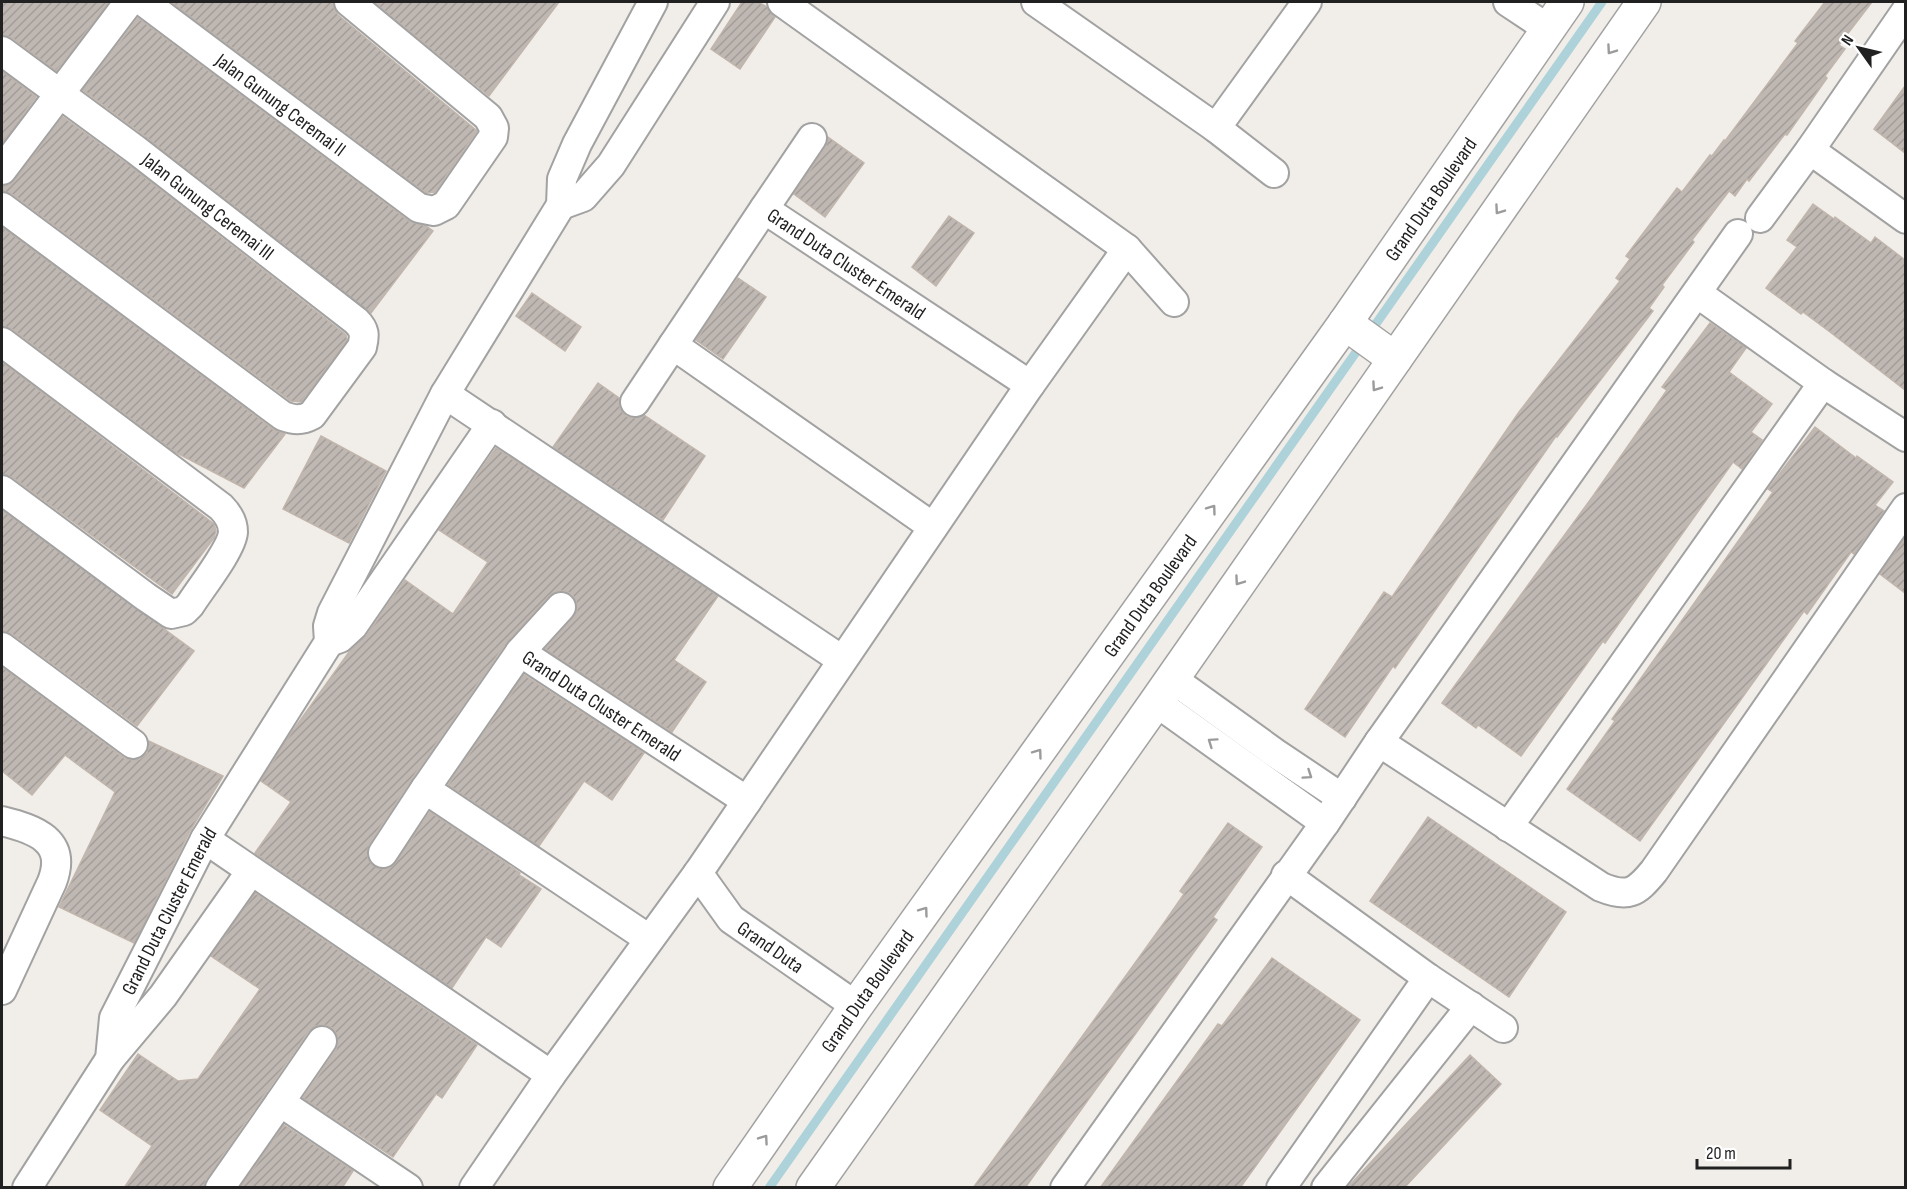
<svg xmlns="http://www.w3.org/2000/svg" width="1907" height="1189" viewBox="0 0 1907 1189" font-family="'Sofia Sans Condensed',sans-serif">
<style>
.lines{fill:none;stroke-linecap:round;stroke-linejoin:round}
.stream{stroke:#add2da;stroke-width:9}
.building{fill:url(#building-hatch);stroke:#c1b5ac;stroke-width:1.5}
.minor-casing{stroke:#a2a2a2;stroke-width:32}
.tertiary-casing{stroke:#a2a2a2;stroke-width:36}
.minor{stroke:#fff;stroke-width:28}
.tertiary{stroke:#fff;stroke-width:33}
.oneway{stroke:#9b9b9b}
.labels{text-anchor:middle;stroke-width:6;stroke-linejoin:round;paint-order:stroke}
.street-label{font-size:20px;fill:#212121;stroke:#fff}
</style>
<defs>
<pattern id="building-hatch" width="6" height="6" patternUnits="userSpaceOnUse" patternTransform="scale(1.5)"><rect width="6" height="6" fill="#beb7b2"/><path d="M-1 1l2-2M0 6l6-6M5 7l2-2" fill="none" stroke="#a39d99"/></pattern>
</defs>
<rect width="100%" height="100%" fill="#f1eee9"/>
<g class="lines">
<!-- stream -->
<polyline class="stream" points="769,1188 1602,2"/>
</g>
<!-- building -->
<g class="building">
<polygon points="2,2 109,2 56,71 12,38 2,35"/>
<polygon points="171,2 333,2 334,8 338,15 477,131 435,192 426,193"/>
<polygon points="374,2 559,2 489,96"/>
<polygon points="742,2 758,2 767,7 775,17 740,69 711,49"/>
<polygon points="1825,2 1872,2 1839,45 1845,49 1825,76 1827,78 1787,135 1785,134 1749,181 1747,179 1735,196 1729,191 1692,240 1694,242 1662,285 1664,287 1649,308 1653,311 1557,437 1556,436 1395,668 1393,666 1345,737 1305,709 1384,592 1392,597 1519,412 1620,281 1616,278 1630,259 1626,256 1677,188 1682,192 1710,155 1712,156 1724,140 1725,141 1798,43 1795,41"/>
<polygon points="138,18 409,221 426,226 433,231 371,313 146,137 83,90"/>
<polygon points="2,71 36,97 2,143"/>
<polygon points="1905,86 1905,153 1874,129"/>
<polygon points="63,117 126,163 346,335 347,340 301,402 291,401 12,194 2,191 2,186 9,185 15,180"/>
<polygon points="828,137 864,163 825,217 794,194 826,147"/>
<polygon points="1813,204 1834,219 1835,217 1871,243 1875,237 1905,260 1905,390 1830,332 1803,312 1801,314 1766,288 1797,247 1787,240"/>
<polygon points="949,216 974,233 936,286 912,267"/>
<polygon points="2,227 273,429 285,434 244,488 175,452 12,329 2,326"/>
<polygon points="738,278 766,297 723,359 696,340"/>
<polygon points="532,293 581,327 565,351 516,316"/>
<polygon points="1710,323 1746,348 1729,372 1772,404 1751,432 1762,440 1742,469 1733,462 1605,643 1603,641 1521,756 1478,725 1476,728 1442,703 1593,496 1667,390 1662,387"/>
<polygon points="2,362 214,524 216,531 214,538 172,594 12,477 2,474"/>
<polygon points="598,383 619,398 620,409 626,416 635,418 644,415 705,456 663,520 553,447"/>
<polygon points="1815,427 1856,458 1857,456 1893,482 1875,505 1884,511 1854,554 1851,552 1807,614 1804,611 1640,841 1567,789 1615,721 1612,719 1773,492 1768,489"/>
<polygon points="321,436 386,471 349,543 283,509"/>
<polygon points="496,448 718,596 674,660 706,682 672,732 545,649 573,618 577,610 576,601 572,594 565,591 557,591 549,596 506,643 411,780 369,844 367,853 369,861 374,866 383,869 390,868 396,862 430,812 520,873 519,875 541,889 501,947 486,937 452,988 255,853 291,802 261,781 289,736 349,652 367,635 405,580 453,614 488,562 439,530"/>
<polygon points="2,510 194,651 137,726 12,634 2,631"/>
<polygon points="1905,538 1905,593 1880,574"/>
<polygon points="2,667 124,758 132,760 140,759 147,753 149,741 223,776 190,831 134,943 59,907 115,792 65,755 32,795 2,771"/>
<polygon points="524,675 644,753 612,800 584,781 539,846 448,785"/>
<polygon points="1428,817 1566,912 1509,997 1370,901"/>
<polygon points="1228,823 1262,847 1213,917 1217,920 1025,1188 973,1188 1166,920 1184,894 1180,891"/>
<polygon points="255,893 477,1045 442,1098 436,1094 393,1157 303,1098 336,1050 338,1043 337,1034 332,1028 324,1025 315,1026 308,1032 206,1179 204,1188 124,1188 152,1146 100,1110 138,1054 178,1081 198,1079 260,989 211,956"/>
<polygon points="1272,958 1360,1020 1240,1188 1100,1188 1218,1024 1222,1026"/>
<polygon points="1470,1055 1501,1084 1404,1188 1347,1188"/>
<polygon points="284,1125 353,1171 342,1188 240,1188"/>
</g>
<g class="lines">
<!-- minor casing -->
<g class="minor-casing">
<g id="minor">
<path id="s1" d="M144,2L419,208L434,211L446,205L493,137L494,128L488,117L349,2"/>
<polyline points="1036,2 1216,128 1274,173"/>
<polyline points="1508,2 1547,28"/>
<path id="s2" d="M2,51L136,150L356,321C365,330 365,335 362,347L312,415C301,421 294,420 283,416L2,207"/>
<polyline points="1216,128 1307,2"/>
<polyline points="1810,150 1906,219"/>
<polyline points="2,170 129,2"/>
<polyline points="561,205 583,197 611,165 715,2"/>
<polyline points="764,209 812,138"/>
<polyline points="1760,218 1810,150 1906,11"/>
<polyline points="1127,249 1174,302"/>
<polyline points="1697,293 1823,383 1906,437"/>
<path d="M2,342L221,507C228,514 233,521 233,532C232,549 200,589 190,605L184,611L171,614L146,597L2,490"/>
<polyline points="445,394 842,660"/>
<polyline points="635,402 673,345"/>
<path id="s3" d="M933,527L673,345L764,209L1030,385"/>
<polyline points="329,642 340,638 353,626 492,424"/>
<polyline points="2,647 133,744"/>
<polyline points="520,652 561,607"/>
<polyline points="1171,678 1275,753 1342,798"/>
<polyline points="1156,702 1325,823"/>
<path d="M1379,742L1601,887C1628,898 1636,893 1654,871L1906,508"/>
<path d="M2,821C34,829 68,840 52,882L2,990"/>
<polyline points="1508,827 1823,383"/>
<polyline points="205,839 551,1075"/>
<polyline points="383,853 425,789"/>
<path id="s4" d="M698,873L731,919L856,1006"/>
<polyline points="1286,875 1428,978 1503,1028"/>
<path id="s5" d="M649,939L425,789L520,652L747,801"/>
<polyline points="110,1059 163,996 251,871"/>
<polyline points="280,1102 322,1041"/>
<path id="s6" d="M27,1188L110,1059L114,1018L205,839L329,642L328,626L332,613L445,394L561,205L562,179L577,144L653,2"/>
<polyline points="220,1188 280,1102 408,1188"/>
<polyline points="474,1188 551,1075 698,873 1030,385 1127,249 782,2"/>
<polyline points="1065,1188 1325,823 1379,742 1738,234"/>
<polyline points="1281,1188 1428,978"/>
<polyline points="1326,1188 1471,1006"/>
</g>
</g>
<!-- tertiary casing -->
<g class="tertiary-casing">
<g id="tertiary">
<polyline points="1345,323 1395,359"/>
<path id="s7" d="M730,1188L856,1006L1345,323L1567,2"/>
<polyline points="813,1188 1156,702 1644,2"/>
</g>
</g>
<!-- minor -->
<use href="#minor" class="minor"/>
<!-- tertiary -->
<use href="#tertiary" class="tertiary"/>
</g>
<!-- one-way arrows -->
<defs><path id="oneway-chevron" d="M-2-3.5L2.5 0L-2 3.5" fill="none" stroke-width="1.6" stroke-linecap="round" stroke-linejoin="round" transform="scale(1.5)"/></defs>
<g class="oneway">
<use href="#oneway-chevron" transform="translate(1611 50) rotate(125)"/>
<use href="#oneway-chevron" transform="translate(1499 210) rotate(125)"/>
<use href="#oneway-chevron" transform="translate(1376 387) rotate(125)"/>
<use href="#oneway-chevron" transform="translate(1212 509) rotate(-54)"/>
<use href="#oneway-chevron" transform="translate(1239 581) rotate(125)"/>
<use href="#oneway-chevron" transform="translate(1212 742) rotate(-145)"/>
<use href="#oneway-chevron" transform="translate(1038 753) rotate(-54)"/>
<use href="#oneway-chevron" transform="translate(1308 775) rotate(34)"/>
<use href="#oneway-chevron" transform="translate(924 911) rotate(-54)"/>
<use href="#oneway-chevron" transform="translate(764 1139) rotate(-55)"/>
</g>
<g class="labels">
<!-- street labels -->
<g class="street-label">
<text dy="7" stroke="none"><textPath href="#s1" startOffset="171">Jalan Gunung Ceremai II</textPath></text>
<text dy="7" stroke="none"><textPath href="#s7" startOffset="1212">Grand Duta Boulevard</textPath></text>
<text dy="7" stroke="none"><textPath href="#s2" startOffset="258">Jalan Gunung Ceremai III</textPath></text>
<text dy="7" stroke="none"><textPath href="#s3" startOffset="580">Grand Duta Cluster Emerald</textPath></text>
<text dy="7" stroke="none"><textPath href="#s7" startOffset="726">Grand Duta Boulevard</textPath></text>
<text dy="7" stroke="none"><textPath href="#s5" startOffset="534">Grand Duta Cluster Emerald</textPath></text>
<text dy="7" stroke="none"><textPath href="#s6" startOffset="315">Grand Duta Cluster Emerald</textPath></text>
<text dy="7" stroke="none"><textPath href="#s4" startOffset="105">Grand Duta</textPath></text>
<text dy="7" stroke="none"><textPath href="#s7" startOffset="240">Grand Duta Boulevard</textPath></text>
</g>
</g>
<!-- border -->
<rect width="1907" height="1189" fill="none" stroke="#212121" stroke-width="6"/>
<!-- north arrow -->
<g transform="translate(1859 48) rotate(304)" stroke="#ffffff" stroke-width="4.5" paint-order="stroke">
<path d="M0-4.5L10 22L0 15L-10 22Z" fill="#212121"/>
<text y="-9" font-size="16" font-weight="bold" text-anchor="middle" fill="#212121">N</text>
</g>
<!-- scale -->
<path d="M1697 1159v9h93v-9" fill="none" stroke="#212121" stroke-width="3"/>
<text x="1706" y="1159" font-size="18" fill="#212121" stroke="#ffffff" stroke-width="4.5" paint-order="stroke">20 m</text>
</svg>
